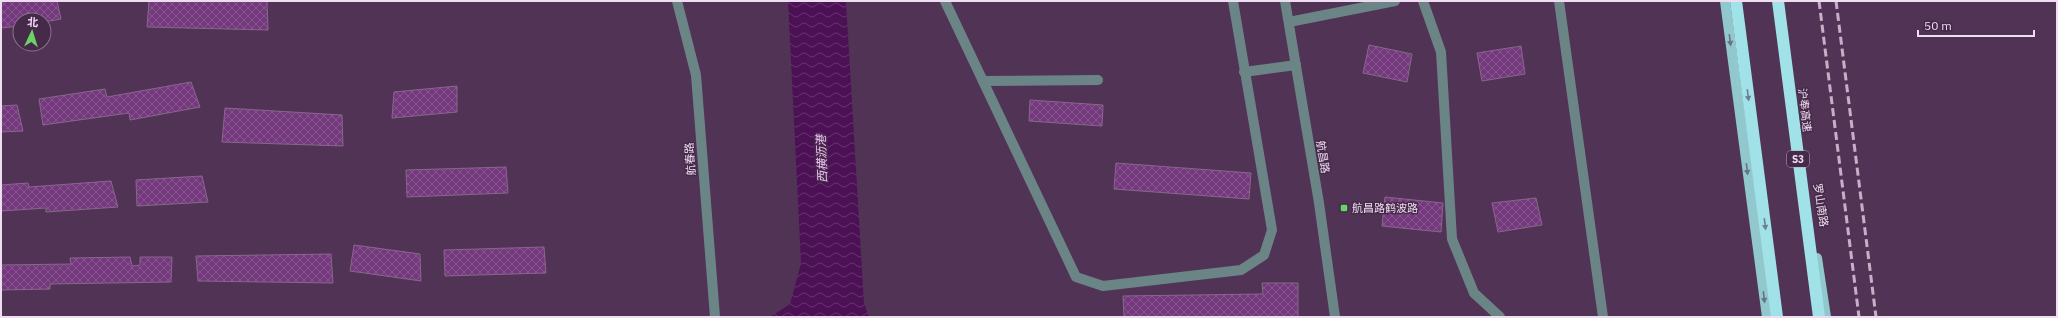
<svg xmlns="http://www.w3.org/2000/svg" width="2058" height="318" viewBox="0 0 2058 318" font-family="'IBM Plex Sans','Noto Sans SC',sans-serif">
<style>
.water{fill:url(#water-waves)}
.building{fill:url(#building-cross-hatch);stroke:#87678b}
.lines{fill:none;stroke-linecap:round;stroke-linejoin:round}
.minor{stroke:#6b8587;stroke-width:10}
.major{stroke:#91c8cd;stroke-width:10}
.highway{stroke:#a0e2e8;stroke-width:12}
.rail{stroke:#c5b0c7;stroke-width:3;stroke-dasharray:8 4;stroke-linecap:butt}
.oneway{fill:#687185}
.oneway2{fill:#6e7d91}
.poi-dot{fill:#6ad363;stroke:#462a4a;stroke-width:1.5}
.labels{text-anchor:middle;stroke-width:3;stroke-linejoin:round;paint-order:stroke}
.shield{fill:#462a4a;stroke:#bca7bf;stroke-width:1}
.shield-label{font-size:10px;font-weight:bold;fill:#efddf1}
.street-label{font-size:11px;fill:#efddf1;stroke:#462a4a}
.poi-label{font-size:11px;fill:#efddf1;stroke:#462a4a;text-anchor:start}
.water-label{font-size:12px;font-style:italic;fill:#f2c1f9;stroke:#462a4a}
</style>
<defs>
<pattern id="water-waves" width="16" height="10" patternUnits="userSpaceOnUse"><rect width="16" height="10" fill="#4c1155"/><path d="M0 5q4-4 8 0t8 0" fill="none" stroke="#66336e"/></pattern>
<pattern id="building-cross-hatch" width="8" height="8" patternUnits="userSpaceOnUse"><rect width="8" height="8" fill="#74397d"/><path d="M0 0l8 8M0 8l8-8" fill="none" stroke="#885590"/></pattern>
</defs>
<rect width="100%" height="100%" fill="#513455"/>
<!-- water -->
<polygon class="water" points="788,1 846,1 864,303 869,317 770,317 790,304 801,263"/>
<!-- building -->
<g class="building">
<polygon points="1,1 57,1 61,19 44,22 44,20 20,20 20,26 1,28"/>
<polygon points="149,1 267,1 268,30 147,27"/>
<polygon points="1369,45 1412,54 1407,82 1363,73"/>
<polygon points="1521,46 1525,74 1482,81 1477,53"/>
<polygon points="191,82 200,107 130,120 129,113 43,125 39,99 105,89 107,97"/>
<polygon points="457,86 457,112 392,118 394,92"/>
<polygon points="1030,100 1103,105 1102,126 1029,121"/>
<polygon points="17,105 23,131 1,132 1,106"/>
<polygon points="225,108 342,115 343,146 222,142"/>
<polygon points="1116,163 1251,173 1249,199 1114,189"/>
<polygon points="506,167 508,193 407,197 406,170"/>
<polygon points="202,176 208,202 137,206 136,180"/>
<polygon points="111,181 118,207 46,212 46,208 1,211 1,185 28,183 29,187"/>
<polygon points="1385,197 1443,203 1441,232 1382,226"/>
<polygon points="1536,198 1542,225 1498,232 1492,203"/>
<polygon points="354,245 420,254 421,281 350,271"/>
<polygon points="544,247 546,273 445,276 444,250"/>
<polygon points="331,254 333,283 198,281 196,256"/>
<polygon points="130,257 132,266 140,265 140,257 172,257 171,282 50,284 50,289 1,290 1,265 71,264 70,258"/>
<polygon points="1262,283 1298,283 1298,317 1124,317 1123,296 1263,294"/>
</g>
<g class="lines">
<!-- minor -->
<g class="minor">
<polyline points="677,1 696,75 715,317"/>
<polyline points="945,1 1076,277 1103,286 1241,270 1264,255 1272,230 1233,1"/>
<polyline points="1285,1 1319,203 1335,317"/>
<polyline points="1423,1 1441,52 1452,239 1474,293 1500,317"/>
<polyline points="1559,1 1603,317"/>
<polyline points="1289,22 1395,1"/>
<polyline points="1244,72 1296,65"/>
<polyline points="983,81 1098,80"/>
</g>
<!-- major -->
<g class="major">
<polyline points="1725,1 1767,317"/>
<polyline points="1817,258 1826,317"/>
</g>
<!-- highway -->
<g class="highway">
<polyline points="1736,1 1777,317"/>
<polyline points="1778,1 1819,317"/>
</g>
<!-- rail -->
<g class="rail">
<polyline points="1819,1 1859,317"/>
<polyline points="1836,1 1876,317"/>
</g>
</g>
<!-- one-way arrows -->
<defs><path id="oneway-solid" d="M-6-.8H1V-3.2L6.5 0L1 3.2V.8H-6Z"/></defs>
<g class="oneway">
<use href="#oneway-solid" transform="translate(1730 40) rotate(83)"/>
<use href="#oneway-solid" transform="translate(1747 169) rotate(83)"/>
<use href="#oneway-solid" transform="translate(1764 297) rotate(83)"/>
</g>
<g class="oneway2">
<use href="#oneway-solid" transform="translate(1748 95) rotate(83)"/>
<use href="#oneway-solid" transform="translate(1765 224) rotate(83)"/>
</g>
<!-- markers -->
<rect class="poi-dot" x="1340" y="204" width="8" height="8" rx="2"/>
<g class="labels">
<!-- shield labels -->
<rect class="shield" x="1787" y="151" width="22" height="16" rx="3"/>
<g class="shield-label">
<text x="1798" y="163">S3</text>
</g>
<!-- street labels -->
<g class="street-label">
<text transform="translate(1805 110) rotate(83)" y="4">沪奉高速</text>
<text transform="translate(1323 157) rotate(81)" y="4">航昌路</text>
<text transform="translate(690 159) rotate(-94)" y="4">航春路</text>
<text transform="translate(1821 205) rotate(81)" y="4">罗山南路</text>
</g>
<!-- poi labels -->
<g class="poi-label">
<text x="1352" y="212">航昌路鹤波路</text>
</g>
<!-- water labels -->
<g class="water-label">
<text transform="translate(822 159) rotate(-92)" y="4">西横沥港</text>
</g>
</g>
<!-- border -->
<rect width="2058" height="318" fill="none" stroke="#efddf1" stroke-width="4"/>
<!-- north arrow -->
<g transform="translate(32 32) rotate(4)"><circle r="19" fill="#462a4a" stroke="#8a728d"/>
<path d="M0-3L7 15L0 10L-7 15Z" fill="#6ad363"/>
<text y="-6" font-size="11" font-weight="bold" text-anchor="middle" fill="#efddf1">北</text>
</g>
<!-- scale -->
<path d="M1918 30v6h116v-6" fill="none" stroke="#efddf1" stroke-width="2"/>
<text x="1924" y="30" font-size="12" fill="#efddf1" stroke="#462a4a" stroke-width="3" paint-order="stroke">50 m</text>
</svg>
